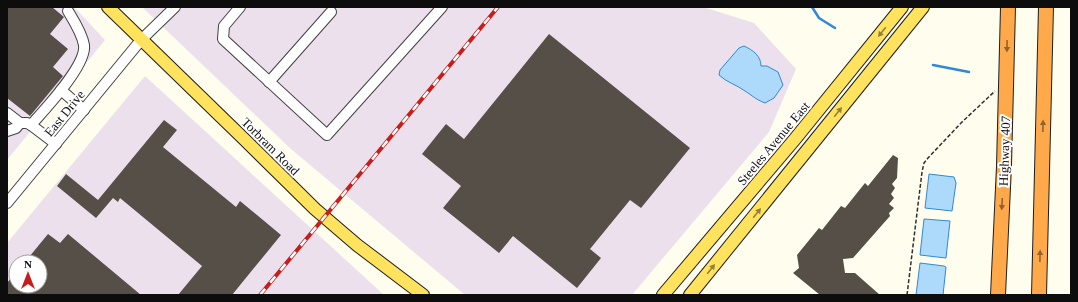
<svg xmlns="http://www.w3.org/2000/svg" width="1078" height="302" viewBox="0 0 1078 302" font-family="Georgia,serif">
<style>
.industrial{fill:#ece0ed;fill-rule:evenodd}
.water{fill:#add9fb;stroke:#2f89d7}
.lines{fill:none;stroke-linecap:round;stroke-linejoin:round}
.stream{stroke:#2f89d7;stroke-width:2.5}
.building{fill:#564f48}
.minor-casing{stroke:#404040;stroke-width:12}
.major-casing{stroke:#1e1e1e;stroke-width:14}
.highway-casing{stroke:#1e1e1e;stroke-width:16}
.path{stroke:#2f2f2f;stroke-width:1.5;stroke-dasharray:4 2;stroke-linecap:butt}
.minor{stroke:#fff;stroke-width:10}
.major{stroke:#ffe25d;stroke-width:12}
.highway{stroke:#ffa94b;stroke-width:14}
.rail-casing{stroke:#c71e1b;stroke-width:4}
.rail{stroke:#fff;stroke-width:2.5;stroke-dasharray:8;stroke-linecap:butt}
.oneway{fill:#928239}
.oneway2{fill:#92632f}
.labels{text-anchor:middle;stroke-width:4;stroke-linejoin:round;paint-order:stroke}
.street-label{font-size:13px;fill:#0d0d0d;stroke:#fff}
</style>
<rect width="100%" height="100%" fill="#fffded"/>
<!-- industrial -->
<g class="industrial">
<polygon points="7,7 74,7 105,40 7,160"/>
<polygon points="142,7 703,7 754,23 796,69 769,132 632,295 465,295 291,149"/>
<path d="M145,76L384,295H7V243ZM16,262H40V286H16Z"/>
</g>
<!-- water -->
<g class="water">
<path d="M744,46C753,50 761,56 761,66H767L778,72L783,85L774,98L765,103C755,99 753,96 745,91C737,85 726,82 719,75L720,70L739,48Z"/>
<polygon points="929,174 954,177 956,183 952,211 925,208"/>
<polygon points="924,219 950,221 946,258 920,255"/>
<polygon points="920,263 944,266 946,267 943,295 916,295"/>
</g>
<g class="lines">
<!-- stream -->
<g class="stream">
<polyline points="812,7 819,18 835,28"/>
<polyline points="933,65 969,72"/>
</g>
</g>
<!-- building -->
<g class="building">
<polygon points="7,7 52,7 64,17 50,34 68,49 53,67 63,76 30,116 7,98"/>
<polygon points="549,34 690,148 641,208 630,200 590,249 601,258 577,288 513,236 499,253 443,208 461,186 422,154 446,124 464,139"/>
<polygon points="164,120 177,130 163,147 236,207 240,201 281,235 232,295 178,295 202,266 120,198 118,202 113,198 96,218 57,186 66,174 98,200"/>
<polygon points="893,155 898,158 897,178 892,184 895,188 891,194 894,198 889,204 894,208 889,213 890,216 853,258 843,259 845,273 855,273 880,295 820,295 793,273 799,268 797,255 819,228 822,230 841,206 845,208 865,183 868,186"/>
<polygon points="48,234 60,243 68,234 141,295 7,295 7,283 16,272 16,286 40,286 40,262 25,262"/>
</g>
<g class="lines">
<!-- minor casing -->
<g class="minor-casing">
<g id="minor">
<polyline points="240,7 224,26 223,39 327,135 442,7"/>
<polyline points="269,82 331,12"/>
<polyline points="61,90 84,110"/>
<polyline points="7,113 20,123"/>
<polyline points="7,131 16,128 20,123 27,123 31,125"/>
<path d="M56,144L31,125C45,109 87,65 84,45C82,33 74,21 68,11"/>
<polyline points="7,203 141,40 175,7"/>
</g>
</g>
<!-- major casing -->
<g class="major-casing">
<g id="major">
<polyline points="108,7 245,140 315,209 357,245 423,295"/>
<polyline points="663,295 795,139 902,7"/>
<polyline points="690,295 923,7"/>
</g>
</g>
<!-- highway casing -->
<g class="highway-casing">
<g id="highway">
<polyline points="998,295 1004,166 1008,7"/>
<polyline points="1039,295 1046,7"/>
</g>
</g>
<!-- path -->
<polyline class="path" points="907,295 922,172 924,163 928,158 961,123 995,91"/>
<!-- minor -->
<use href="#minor" class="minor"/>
<!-- major -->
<use href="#major" class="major"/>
<!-- highway -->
<use href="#highway" class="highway"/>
<!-- rail casing -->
<g class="rail-casing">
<polyline id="rail" points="260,295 498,7"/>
</g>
<!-- rail -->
<use href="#rail" class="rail"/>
</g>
<!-- one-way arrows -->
<defs><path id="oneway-solid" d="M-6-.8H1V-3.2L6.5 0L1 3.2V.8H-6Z"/></defs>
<g class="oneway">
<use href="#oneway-solid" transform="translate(882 32) rotate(129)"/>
<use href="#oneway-solid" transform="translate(838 112) rotate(-51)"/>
<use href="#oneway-solid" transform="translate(757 213) rotate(-51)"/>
<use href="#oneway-solid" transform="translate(711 269) rotate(-51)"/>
</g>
<g class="oneway2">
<use href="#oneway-solid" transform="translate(1007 46) rotate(91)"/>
<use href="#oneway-solid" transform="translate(1043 126) rotate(-89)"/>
<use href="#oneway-solid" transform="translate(1002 204) rotate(93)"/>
<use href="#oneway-solid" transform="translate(1040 256) rotate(-89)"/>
</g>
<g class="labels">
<!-- street labels -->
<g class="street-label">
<text transform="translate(64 113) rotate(-51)" y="5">East Drive</text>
<text transform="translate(773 143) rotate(-50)" y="5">Steeles Avenue East</text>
<text transform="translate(271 146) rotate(45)" y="5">Torbram Road</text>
<text transform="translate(1004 151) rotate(-88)" y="5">Highway 407</text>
</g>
</g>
<!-- border -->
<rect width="1078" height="302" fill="none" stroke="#0d0d0d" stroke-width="16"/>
<!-- north arrow -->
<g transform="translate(28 274)"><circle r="19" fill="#ffffff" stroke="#9e9e9e"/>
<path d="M0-3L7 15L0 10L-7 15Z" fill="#c71e1b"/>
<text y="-6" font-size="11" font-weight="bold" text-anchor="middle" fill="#0d0d0d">N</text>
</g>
</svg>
